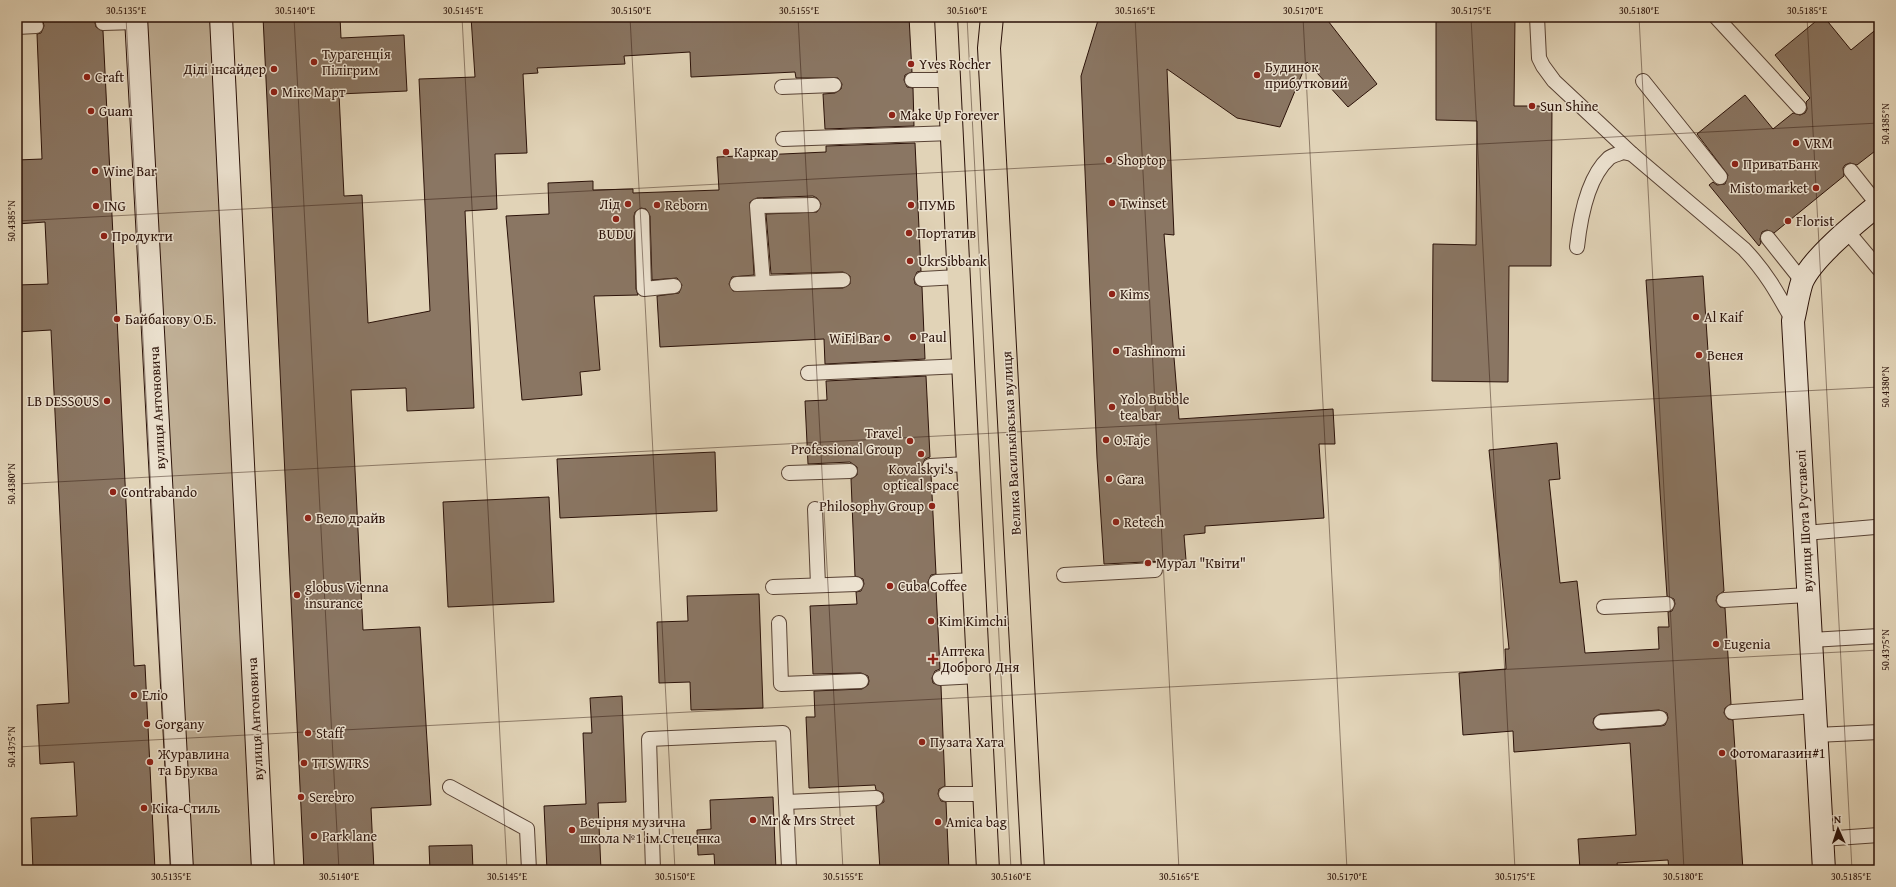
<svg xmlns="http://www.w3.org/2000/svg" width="1896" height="887" viewBox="0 0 1896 887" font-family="'Gentium Book Plus',serif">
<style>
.green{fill:#c2b299;stroke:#766251}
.building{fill:#8a7663;stroke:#2b1209;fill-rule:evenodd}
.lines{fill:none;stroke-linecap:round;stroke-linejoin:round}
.lane-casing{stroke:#584234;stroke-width:16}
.secondary-casing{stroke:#2b1209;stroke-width:24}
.primary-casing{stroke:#2b1209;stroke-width:24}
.lane{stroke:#ece2d0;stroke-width:14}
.secondary{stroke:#ece2d0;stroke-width:22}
.primary{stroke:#e1d3b7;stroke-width:22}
.ticks{fill:none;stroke:#2b1209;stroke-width:1;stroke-opacity:0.45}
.poi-dot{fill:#8f2418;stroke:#ece2d0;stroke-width:1.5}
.labels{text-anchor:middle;stroke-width:3;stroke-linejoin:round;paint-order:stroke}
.poi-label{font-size:14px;fill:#2b1209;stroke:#ece2d0;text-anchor:start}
.street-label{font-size:14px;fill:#2b1209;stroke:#ece2d0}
.neatline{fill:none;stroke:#2b1209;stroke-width:1.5}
.ticks-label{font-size:10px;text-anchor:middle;fill:#2b1209}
</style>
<rect width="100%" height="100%" fill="#e1d3b7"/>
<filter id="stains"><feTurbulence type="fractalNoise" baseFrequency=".005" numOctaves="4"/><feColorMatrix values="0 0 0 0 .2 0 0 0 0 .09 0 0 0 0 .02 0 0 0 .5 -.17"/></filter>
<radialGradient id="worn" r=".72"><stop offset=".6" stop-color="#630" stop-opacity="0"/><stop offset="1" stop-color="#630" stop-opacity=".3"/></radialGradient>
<!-- green -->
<polygon class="green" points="136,17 221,17 263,870 182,870"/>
<!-- building -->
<g class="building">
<polygon points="36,17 97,17 95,23 96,27 103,31 134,666 145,665 155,870 33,870 31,818 77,816 74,762 40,764 37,705 69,703 51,330 17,332 17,285 48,284 45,222 17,224 17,160 42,159 37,34 41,33 44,26 43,21"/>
<polygon points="263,17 340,17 341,38 404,35 407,91 339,94 344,196 362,195 368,323 430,311 419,79 475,77 471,17 909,17 912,72 905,75 904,80 907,87 913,88 914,126 825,129 823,94 835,93 841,89 842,84 838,78 796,78 795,72 691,77 690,52 624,56 625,64 537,68 538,73 523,74 527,153 495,154 497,209 465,211 474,408 407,411 406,388 351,390 363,630 420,627 431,805 371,808 374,870 304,870"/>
<polygon points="1099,17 1325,17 1377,84 1348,107 1307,62 1280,127 1237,118 1167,69 1174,235 1164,234 1179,419 1333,409 1335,444 1319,444 1324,518 1205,526 1205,533 1184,535 1186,560 1104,564 1097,458 1081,76"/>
<polygon points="1436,17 1515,17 1514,106 1552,106 1551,266 1509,266 1508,382 1432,381 1433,244 1476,245 1477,121 1436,120"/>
<polygon points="1821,17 1824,17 1851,50 1879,27 1879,148 1857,165 1850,163 1845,165 1843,168 1844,176 1774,233 1767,230 1762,232 1760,239 1761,243 1759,246 1709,185 1713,182 1717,185 1725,184 1728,175 1697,134 1745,95 1773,129 1793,113 1800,115 1805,113 1807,109 1806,102 1810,98 1775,55"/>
<path d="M915,143L921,271L917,272L914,279L915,284L922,287L925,359L825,364L824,339L660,347L657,296L679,293L682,285L677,278L652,280L650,216L646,209L641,208L635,212L634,216L636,289L638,295L594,296L600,370L580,372L582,395L522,400L506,216L549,214L548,183L593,181V190L633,189V193L719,190L717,157L826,152V146ZM813,196L817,198L821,204L817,212L766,214L771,274L843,272L850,276V284L843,288L733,291L729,284L732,277L754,275L750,202L757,198Z"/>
<path d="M1703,276L1724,591L1717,596L1716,601L1720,607L1725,608L1731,704L1725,708L1724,713L1728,719L1733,720L1743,870H1669L1668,860L1617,863L1618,870H1580L1578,839L1636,835L1630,743L1514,752L1513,731L1463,735L1459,673L1506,669L1505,649H1509L1489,450L1557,443L1560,479L1549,480L1560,583L1577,581L1585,653L1659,649L1658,627H1669L1668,612L1672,611L1675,604L1674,599L1667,596L1646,280ZM1659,710L1667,713L1668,718L1665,725L1661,726L1601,730L1597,729L1593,723L1594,718L1600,714Z"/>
<polygon points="926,376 930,457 925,459 922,466 923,471 931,474 936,574 931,575 928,582 929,587 936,590 940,669 935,671 932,678 933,683 941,686 945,786 939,789 938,794 941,801 946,802 949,870 880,870 876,806 884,802 883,793 876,790 875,785 809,788 806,717 815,717 814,691 862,689 868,685 869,681 868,676 861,673 813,674 810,606 857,604 856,592 861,591 864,584 863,579 855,576 851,479 857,475 857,467 850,462 808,464 805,401 827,400 826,381"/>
<polygon points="715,452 717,511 560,518 557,459"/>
<polygon points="549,497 554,602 448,607 443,502"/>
<polygon points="759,594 763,708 691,710 690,682 659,683 657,622 688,621 687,596"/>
<polygon points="622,696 626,802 598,803 601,870 547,870 544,806 586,804 583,733 592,733 590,698"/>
<polygon points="773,797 776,870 715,870 714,854 698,855 697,830 711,829 710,800"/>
<polygon points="472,845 473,870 430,870 429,846"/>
</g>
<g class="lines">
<!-- lane casing -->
<g class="lane-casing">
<g id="lane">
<path d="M1537,17L1539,58L1543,66L1554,81L1632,154L1744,249C1766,272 1778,294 1793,321"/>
<polyline points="1716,17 1799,107"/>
<polyline points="103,23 136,22"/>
<polyline points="17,27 36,26"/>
<polyline points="912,80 949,80"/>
<polyline points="1643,81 1720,177"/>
<polyline points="782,87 834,85"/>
<polyline points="783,139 952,133"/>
<polyline points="1851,171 1878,205"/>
<polyline points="642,216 644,289 674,286"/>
<polyline points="1847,231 1879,269"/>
<polyline points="1768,238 1803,282"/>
<path d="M1577,247C1580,219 1587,178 1609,158C1613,155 1619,154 1623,152L1632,154"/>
<polyline points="922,279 958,277"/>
<polyline points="763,283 757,206 813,205"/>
<polyline points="737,284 843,280"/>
<polyline points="808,373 963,366"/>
<polyline points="930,466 967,464"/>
<polyline points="789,473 850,471"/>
<polyline points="815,509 818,585"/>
<polyline points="1805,533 1875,527"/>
<polyline points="1064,575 1155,570"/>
<polyline points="936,582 973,580"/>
<polyline points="773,587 856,584"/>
<polyline points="1724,600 1808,595"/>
<polyline points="1604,607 1667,604"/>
<polyline points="779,623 781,684 861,681"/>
<polyline points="1811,640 1879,636"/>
<polyline points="940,678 978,676"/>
<polyline points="1732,712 1815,706"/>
<polyline points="1601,722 1660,718"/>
<polyline points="1816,735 1879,732"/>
<polyline points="450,787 527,829 529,870"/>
<polyline points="946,794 984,794"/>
<polyline points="786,802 876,798"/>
<polyline points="1822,839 1879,835"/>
<polyline points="653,870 649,739 783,733 789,868"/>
</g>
</g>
<!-- secondary casing -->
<g class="secondary-casing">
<g id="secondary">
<polyline points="136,17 182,870"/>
<polyline points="221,17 263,870"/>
<path d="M1824,870L1793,321C1796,309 1798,294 1802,282C1813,257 1857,222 1879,204"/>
</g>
</g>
<!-- primary casing -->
<g class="primary-casing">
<g id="primary">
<polyline points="946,17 988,870"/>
<polyline points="992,17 989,48 1033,870"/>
</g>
</g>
<!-- lane -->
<use href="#lane" class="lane"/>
<!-- secondary -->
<use href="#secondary" class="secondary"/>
<!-- primary -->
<use href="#primary" class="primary"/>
</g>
<!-- ticks -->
<path class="ticks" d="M126,17L171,870M294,17L339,870M462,17L507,870M630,17L675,870M798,17L843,870M967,17L1011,870M1135,17L1179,870M1303,17L1347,870M1471,17L1515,870M1639,17L1684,870M1807,17L1852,870M17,221L1879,123M17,484L1879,387M17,747L1879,650"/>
<!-- markers -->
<g class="poi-dot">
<circle cx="314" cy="62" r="4"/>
<circle cx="911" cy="64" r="4"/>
<circle cx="274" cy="69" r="4"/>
<circle cx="1257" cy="75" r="4"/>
<circle cx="87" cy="77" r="4"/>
<circle cx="274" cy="92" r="4"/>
<circle cx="1532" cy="106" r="4"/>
<circle cx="91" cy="111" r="4"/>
<circle cx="892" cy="115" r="4"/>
<circle cx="1796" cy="143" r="4"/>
<circle cx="726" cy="152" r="4"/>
<circle cx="1109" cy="160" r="4"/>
<circle cx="1735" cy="164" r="4"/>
<circle cx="95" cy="171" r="4"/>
<circle cx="1816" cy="188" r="4"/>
<circle cx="1112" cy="203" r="4"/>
<circle cx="628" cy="204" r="4"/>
<circle cx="657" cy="205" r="4"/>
<circle cx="911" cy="205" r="4"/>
<circle cx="96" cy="206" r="4"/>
<circle cx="616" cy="219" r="4"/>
<circle cx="1788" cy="221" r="4"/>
<circle cx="909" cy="233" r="4"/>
<circle cx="104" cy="236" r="4"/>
<circle cx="910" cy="261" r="4"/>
<circle cx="1112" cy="294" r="4"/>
<circle cx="1696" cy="317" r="4"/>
<circle cx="117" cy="319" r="4"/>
<circle cx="913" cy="337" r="4"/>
<circle cx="887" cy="338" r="4"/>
<circle cx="1116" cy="351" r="4"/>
<circle cx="1699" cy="355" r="4"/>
<circle cx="107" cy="401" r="4"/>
<circle cx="1112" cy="407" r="4"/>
<circle cx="1106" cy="440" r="4"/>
<circle cx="910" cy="441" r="4"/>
<circle cx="921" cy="454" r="4"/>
<circle cx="1109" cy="479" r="4"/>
<circle cx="113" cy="492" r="4"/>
<circle cx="932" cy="506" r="4"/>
<circle cx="308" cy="518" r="4"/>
<circle cx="1116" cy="522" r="4"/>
<circle cx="1148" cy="563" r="4"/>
<circle cx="890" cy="586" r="4"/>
<circle cx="297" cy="595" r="4"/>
<circle cx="931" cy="621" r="4"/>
<circle cx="1716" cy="644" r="4"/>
<path d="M931 653h4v4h4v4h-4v4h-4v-4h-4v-4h4z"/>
<circle cx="134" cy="695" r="4"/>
<circle cx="147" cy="724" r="4"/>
<circle cx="308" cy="733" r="4"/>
<circle cx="922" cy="742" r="4"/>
<circle cx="1722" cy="753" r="4"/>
<circle cx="150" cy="762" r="4"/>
<circle cx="304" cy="763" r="4"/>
<circle cx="301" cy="797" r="4"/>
<circle cx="144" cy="808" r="4"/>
<circle cx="753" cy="820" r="4"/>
<circle cx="938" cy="822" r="4"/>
<circle cx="572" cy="830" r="4"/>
<circle cx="314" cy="836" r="4"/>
</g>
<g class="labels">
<!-- poi labels -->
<g class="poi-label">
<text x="322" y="59">Турагенція<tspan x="322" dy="16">Пілігрим</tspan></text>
<text x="919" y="69">Yves Rocher</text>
<text x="1265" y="72">Будинок<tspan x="1265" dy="16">прибутковий</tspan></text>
<text x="266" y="74" text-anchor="end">Діді інсайдер</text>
<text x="95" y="82">Craft</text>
<text x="282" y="97">Мікс Март</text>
<text x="1540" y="111">Sun Shine</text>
<text x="99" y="116">Guam</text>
<text x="900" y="120">Make Up Forever</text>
<text x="1804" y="148">VRM</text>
<text x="734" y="157">Каркар</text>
<text x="1117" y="165">Shoptop</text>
<text x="1743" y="169">ПриватБанк</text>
<text x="103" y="176">Wine Bar</text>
<text x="1808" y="193" text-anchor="end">Misto market</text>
<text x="1120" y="208">Twinset</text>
<text x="620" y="209" text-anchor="end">Лід</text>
<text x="665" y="210">Reborn</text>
<text x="919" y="210">ПУМБ</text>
<text x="104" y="211">ING</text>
<text x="1796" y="226">Florist</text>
<text x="917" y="238">Портатив</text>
<text x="616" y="239" text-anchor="middle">BUDU</text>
<text x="112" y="241">Продукти</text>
<text x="918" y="266">UkrSibbank</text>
<text x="1120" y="299">Kims</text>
<text x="1704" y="322">Al Kaif</text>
<text x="125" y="324">Байбакову О.Б.</text>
<text x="921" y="342">Paul</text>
<text x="879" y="343" text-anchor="end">WiFi Bar</text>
<text x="1124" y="356">Tashinomi</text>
<text x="1707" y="360">Венея</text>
<text x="1120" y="404">Yolo Bubble<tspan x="1120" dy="16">tea bar</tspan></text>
<text x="99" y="406" text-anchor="end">LB DESSOUS</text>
<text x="902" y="438" text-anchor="end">Travel<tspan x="902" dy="16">Professional Group</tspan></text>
<text x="1114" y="445">O.Taje</text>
<text x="921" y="474" text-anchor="middle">Kovalskyi's<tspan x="921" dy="16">optical space</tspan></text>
<text x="1117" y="484">Gara</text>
<text x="121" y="497">Contrabando</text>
<text x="924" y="511" text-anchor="end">Philosophy Group</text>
<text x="316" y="523">Вело драйв</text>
<text x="1124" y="527">Retech</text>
<text x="1156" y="568">Мурал "Квіти"</text>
<text x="898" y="591">Cuba Coffee</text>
<text x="305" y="592">globus Vienna<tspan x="305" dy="16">insurance</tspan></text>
<text x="939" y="626">Kim Kimchi</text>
<text x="1724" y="649">Eugenia</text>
<text x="941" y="656">Аптека<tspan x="941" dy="16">Доброго Дня</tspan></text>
<text x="142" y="700">Еліо</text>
<text x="155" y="729">Gorgany</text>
<text x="316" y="738">Staff</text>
<text x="930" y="747">Пузата Хата</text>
<text x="1730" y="758">Фотомагазин#1</text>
<text x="158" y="759">Журавлина<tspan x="158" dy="16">та Бруква</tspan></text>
<text x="312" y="768">TTSWTRS</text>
<text x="309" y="802">Serebro</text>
<text x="152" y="813">Кіка-Стиль</text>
<text x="761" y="825">Mr &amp; Mrs Street</text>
<text x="580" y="827">Вечірня музична<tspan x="580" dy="16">школа №1 ім.Стеценка</tspan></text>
<text x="946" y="827">Amica bag</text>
<text x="322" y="841">Park lane</text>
</g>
<!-- street labels -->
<g class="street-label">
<text transform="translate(157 408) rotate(-93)" y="5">вулиця Антоновича</text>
<text transform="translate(1011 443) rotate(-93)" y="5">Велика Васильківська вулиця</text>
<text transform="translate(1804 521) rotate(-93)" y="5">вулиця Шота Руставелі</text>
<text transform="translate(255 719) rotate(-93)" y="5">вулиця Антоновича</text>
</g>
</g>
<!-- margin -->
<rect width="1896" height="887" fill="none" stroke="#e1d3b7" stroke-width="44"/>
<!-- north arrow -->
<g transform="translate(1838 829) rotate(357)" stroke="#ece2d0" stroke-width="3" paint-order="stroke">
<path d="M0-3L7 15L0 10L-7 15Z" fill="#2b1209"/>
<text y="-6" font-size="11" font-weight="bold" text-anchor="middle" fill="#2b1209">N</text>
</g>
<rect x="22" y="22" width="1852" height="843" class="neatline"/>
<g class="ticks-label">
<text x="126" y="14">30.5135°E</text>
<text x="295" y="14">30.5140°E</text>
<text x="463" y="14">30.5145°E</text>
<text x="631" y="14">30.5150°E</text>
<text x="799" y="14">30.5155°E</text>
<text x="967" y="14">30.5160°E</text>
<text x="1135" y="14">30.5165°E</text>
<text x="1303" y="14">30.5170°E</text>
<text x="1471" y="14">30.5175°E</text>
<text x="1639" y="14">30.5180°E</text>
<text x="1807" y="14">30.5185°E</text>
<text transform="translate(1885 124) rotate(-90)" y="4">50.4385°N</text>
<text transform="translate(11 221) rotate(-90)" y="4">50.4385°N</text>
<text transform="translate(1885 387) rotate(-90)" y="4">50.4380°N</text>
<text transform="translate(11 484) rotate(-90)" y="4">50.4380°N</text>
<text transform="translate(1885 650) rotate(-90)" y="4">50.4375°N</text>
<text transform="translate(11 747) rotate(-90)" y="4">50.4375°N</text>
<text x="171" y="880">30.5135°E</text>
<text x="339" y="880">30.5140°E</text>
<text x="507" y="880">30.5145°E</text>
<text x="675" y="880">30.5150°E</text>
<text x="843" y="880">30.5155°E</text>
<text x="1011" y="880">30.5160°E</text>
<text x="1179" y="880">30.5165°E</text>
<text x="1347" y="880">30.5170°E</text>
<text x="1515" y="880">30.5175°E</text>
<text x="1683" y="880">30.5180°E</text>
<text x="1851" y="880">30.5185°E</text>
</g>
<rect width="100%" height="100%" filter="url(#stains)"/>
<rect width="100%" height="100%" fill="url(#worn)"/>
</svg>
